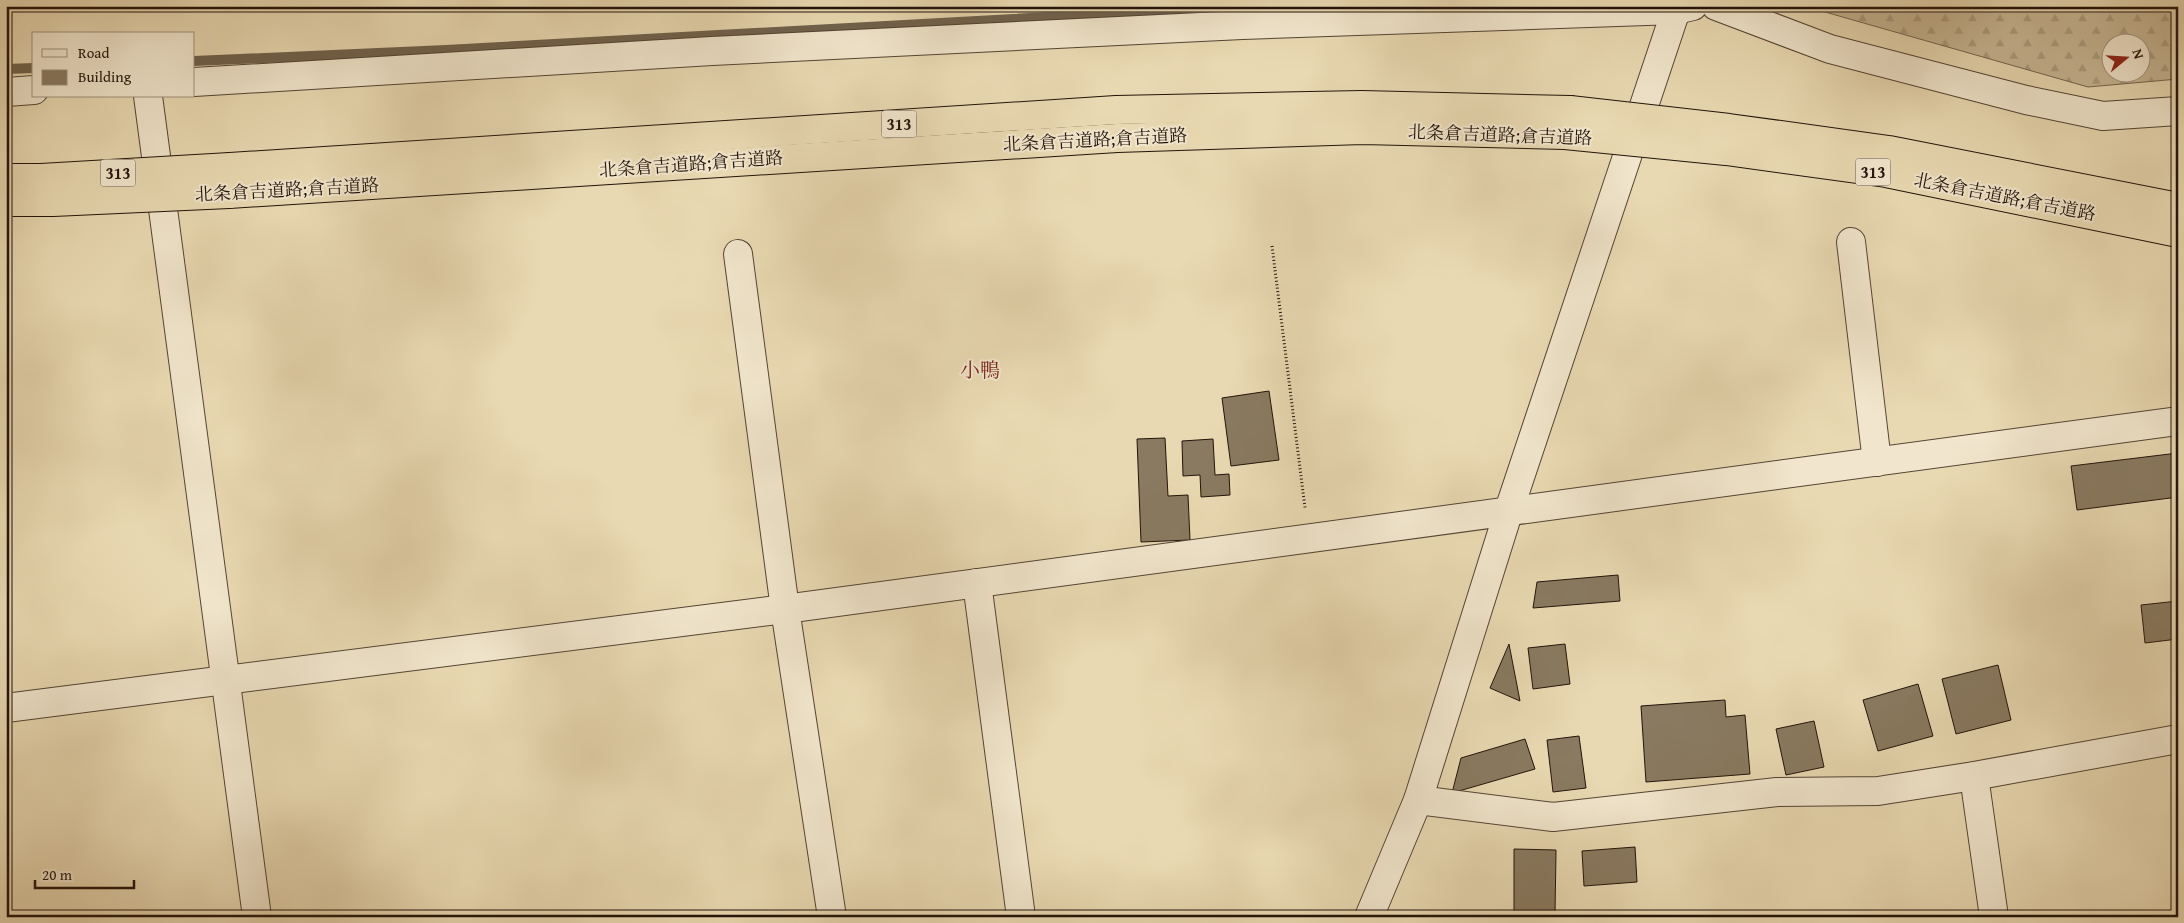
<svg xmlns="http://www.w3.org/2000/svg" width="2184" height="923" viewBox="0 0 2184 923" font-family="'Gentium Book Plus','Noto Serif JP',serif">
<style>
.forest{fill:url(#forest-firs);stroke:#746550;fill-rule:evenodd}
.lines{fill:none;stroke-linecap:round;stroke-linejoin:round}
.stream{stroke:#70624d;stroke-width:10}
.building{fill:#897a61;stroke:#21130a}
.minor-casing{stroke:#534434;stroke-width:30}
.motorway-casing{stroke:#21130a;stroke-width:30}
.path{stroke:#21130a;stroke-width:3;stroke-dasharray:1 2.5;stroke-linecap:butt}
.minor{stroke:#f1e6cd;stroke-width:28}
.motorway{stroke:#e9d9b2;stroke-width:28}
.motorway-bridge-casing{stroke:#21130a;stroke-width:30;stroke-linecap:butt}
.motorway-bridge{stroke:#e9d9b2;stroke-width:28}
.labels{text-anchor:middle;stroke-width:4;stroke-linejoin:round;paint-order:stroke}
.shield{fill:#f1e6cd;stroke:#5f5244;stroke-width:1}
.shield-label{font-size:16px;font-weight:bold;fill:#21130a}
.street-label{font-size:18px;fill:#21130a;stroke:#f1e6cd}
.quarter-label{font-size:20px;fill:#7a1f14;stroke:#f1e6cd}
</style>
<defs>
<pattern id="forest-firs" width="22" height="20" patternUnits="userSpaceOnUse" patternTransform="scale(1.25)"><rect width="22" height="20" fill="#c7b795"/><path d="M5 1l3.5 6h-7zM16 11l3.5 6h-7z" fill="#ab9c7f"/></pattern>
</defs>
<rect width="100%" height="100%" fill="#e9d9b2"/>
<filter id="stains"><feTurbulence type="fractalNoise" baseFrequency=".004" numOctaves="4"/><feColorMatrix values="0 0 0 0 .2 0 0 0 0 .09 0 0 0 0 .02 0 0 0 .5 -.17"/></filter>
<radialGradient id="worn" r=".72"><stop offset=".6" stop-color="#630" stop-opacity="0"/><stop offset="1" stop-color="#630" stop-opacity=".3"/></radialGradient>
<!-- forest -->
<path class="forest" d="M1804,6H2178V79L2088,87ZM2112,42H2142V72H2112Z"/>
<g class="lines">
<!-- stream -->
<g class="stream">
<polyline points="194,61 446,50 1249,6"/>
<polyline points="6,69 34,68"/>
</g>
</g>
<!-- building -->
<g class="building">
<polygon points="1269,391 1279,460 1231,466 1222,398"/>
<polygon points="1165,438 1168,496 1188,495 1190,540 1141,542 1137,439"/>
<polygon points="1213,439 1215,475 1229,474 1230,495 1201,497 1200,475 1183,476 1182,441"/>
<polygon points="2178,453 2178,497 2077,510 2071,466"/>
<polygon points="1618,575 1620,601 1533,608 1537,582"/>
<polygon points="2178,601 2178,639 2145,643 2141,605"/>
<polygon points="1509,644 1520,701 1490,688"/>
<polygon points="1565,644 1570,684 1533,689 1528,648"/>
<polygon points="1998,665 2011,720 1956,734 1942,679"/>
<polygon points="1918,684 1933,736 1878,751 1863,700"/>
<polygon points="1725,700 1726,717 1745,715 1750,774 1646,782 1641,706"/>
<polygon points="1814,721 1824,767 1786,775 1776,729"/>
<polygon points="1579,736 1586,788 1553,792 1547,740"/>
<polygon points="1525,739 1535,769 1452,793 1461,758"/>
<polygon points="1635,847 1637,882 1584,886 1582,851"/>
<polygon points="1514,849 1556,850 1555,914 1514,914"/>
</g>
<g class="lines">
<!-- minor casing -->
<g class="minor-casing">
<g id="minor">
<polyline points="1716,6 1830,49 2026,100 2103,116 2178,111"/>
<polyline points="194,82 712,51 1242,25 1676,10 1693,6"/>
<polyline points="6,92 34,90"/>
<polyline points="148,96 257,917"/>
<polyline points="1851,242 1877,462"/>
<polyline points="738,254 785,609 832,917"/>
<polyline points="977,583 1021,917"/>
<polyline points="6,708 785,609 2178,421"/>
<polyline points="1974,776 1994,917"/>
<polyline points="1418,800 1553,817 1777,792 1878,791 1974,776 2178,739"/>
<polyline points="1369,917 1418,800 1509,510 1676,10"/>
</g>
</g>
<!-- motorway casing -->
<g class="motorway-casing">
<g id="motorway">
<polyline points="230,167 1116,110 1362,105 1570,110"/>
<polyline points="229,194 1117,138 1363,130 1565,135"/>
</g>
</g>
<!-- path -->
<polyline class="path" points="1272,246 1305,508"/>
<!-- minor -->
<use href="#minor" class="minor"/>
<!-- motorway -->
<use href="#motorway" class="motorway"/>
<!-- motorway-bridge casing -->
<g class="motorway-bridge-casing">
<g id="motorway-bridge">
<polyline points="1570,110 1729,128 1889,150 2178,207"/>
<polyline points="1565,135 1726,151 1886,173 2178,233"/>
<polyline points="6,178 41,178 230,167"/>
<polyline points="6,202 53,202 229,194"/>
</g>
</g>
<!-- motorway-bridge -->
<use href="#motorway-bridge" class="motorway-bridge"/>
</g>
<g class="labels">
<!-- shield labels -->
<g class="shield">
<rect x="881.5" y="110.5" width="35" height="27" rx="4"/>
<rect x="1855.5" y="158.5" width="35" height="27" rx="4"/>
<rect x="100.5" y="159.5" width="35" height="27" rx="4"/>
</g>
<g class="shield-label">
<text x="899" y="130">313</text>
<text x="1873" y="178">313</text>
<text x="118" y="179">313</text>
</g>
<!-- street labels -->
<g class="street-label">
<text transform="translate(1500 135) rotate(2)" y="6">北条倉吉道路;倉吉道路</text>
<text transform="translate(1095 140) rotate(-3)" y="6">北条倉吉道路;倉吉道路</text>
<text transform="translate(691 164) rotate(-4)" y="6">北条倉吉道路;倉吉道路</text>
<text transform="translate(287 190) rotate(-3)" y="6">北条倉吉道路;倉吉道路</text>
<text transform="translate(2005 197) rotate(11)" y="6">北条倉吉道路;倉吉道路</text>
</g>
<!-- quarter labels -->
<g class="quarter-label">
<text x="980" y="377">小鴨</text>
</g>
</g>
<!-- margin -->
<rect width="2184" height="923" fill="none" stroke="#e9d9b2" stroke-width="25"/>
<rect x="8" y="8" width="2169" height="908" fill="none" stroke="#21130a" stroke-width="2.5"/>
<rect x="12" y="12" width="2159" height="898" fill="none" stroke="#21130a"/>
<!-- legend -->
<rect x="32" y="32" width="162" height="65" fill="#f1e6cd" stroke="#9e927f"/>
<rect x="42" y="49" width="25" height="8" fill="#f1e6cd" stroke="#9e927f"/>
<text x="78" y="58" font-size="15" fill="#21130a">Road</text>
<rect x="42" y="70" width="25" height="15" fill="#897a61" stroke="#9e927f"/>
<text x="78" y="82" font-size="15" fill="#21130a">Building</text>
<!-- north arrow -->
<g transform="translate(2126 58) rotate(72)"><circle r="24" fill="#f1e6cd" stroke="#9e927f"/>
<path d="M0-4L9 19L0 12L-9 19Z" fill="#8f2418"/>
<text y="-8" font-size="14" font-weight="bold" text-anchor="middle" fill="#21130a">N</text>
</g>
<!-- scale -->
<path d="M35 880v8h99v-8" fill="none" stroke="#21130a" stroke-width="2.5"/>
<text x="42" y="880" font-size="15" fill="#21130a" stroke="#f1e6cd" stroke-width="4" paint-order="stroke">20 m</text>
<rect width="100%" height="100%" filter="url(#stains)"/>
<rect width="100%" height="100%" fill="url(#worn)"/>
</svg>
